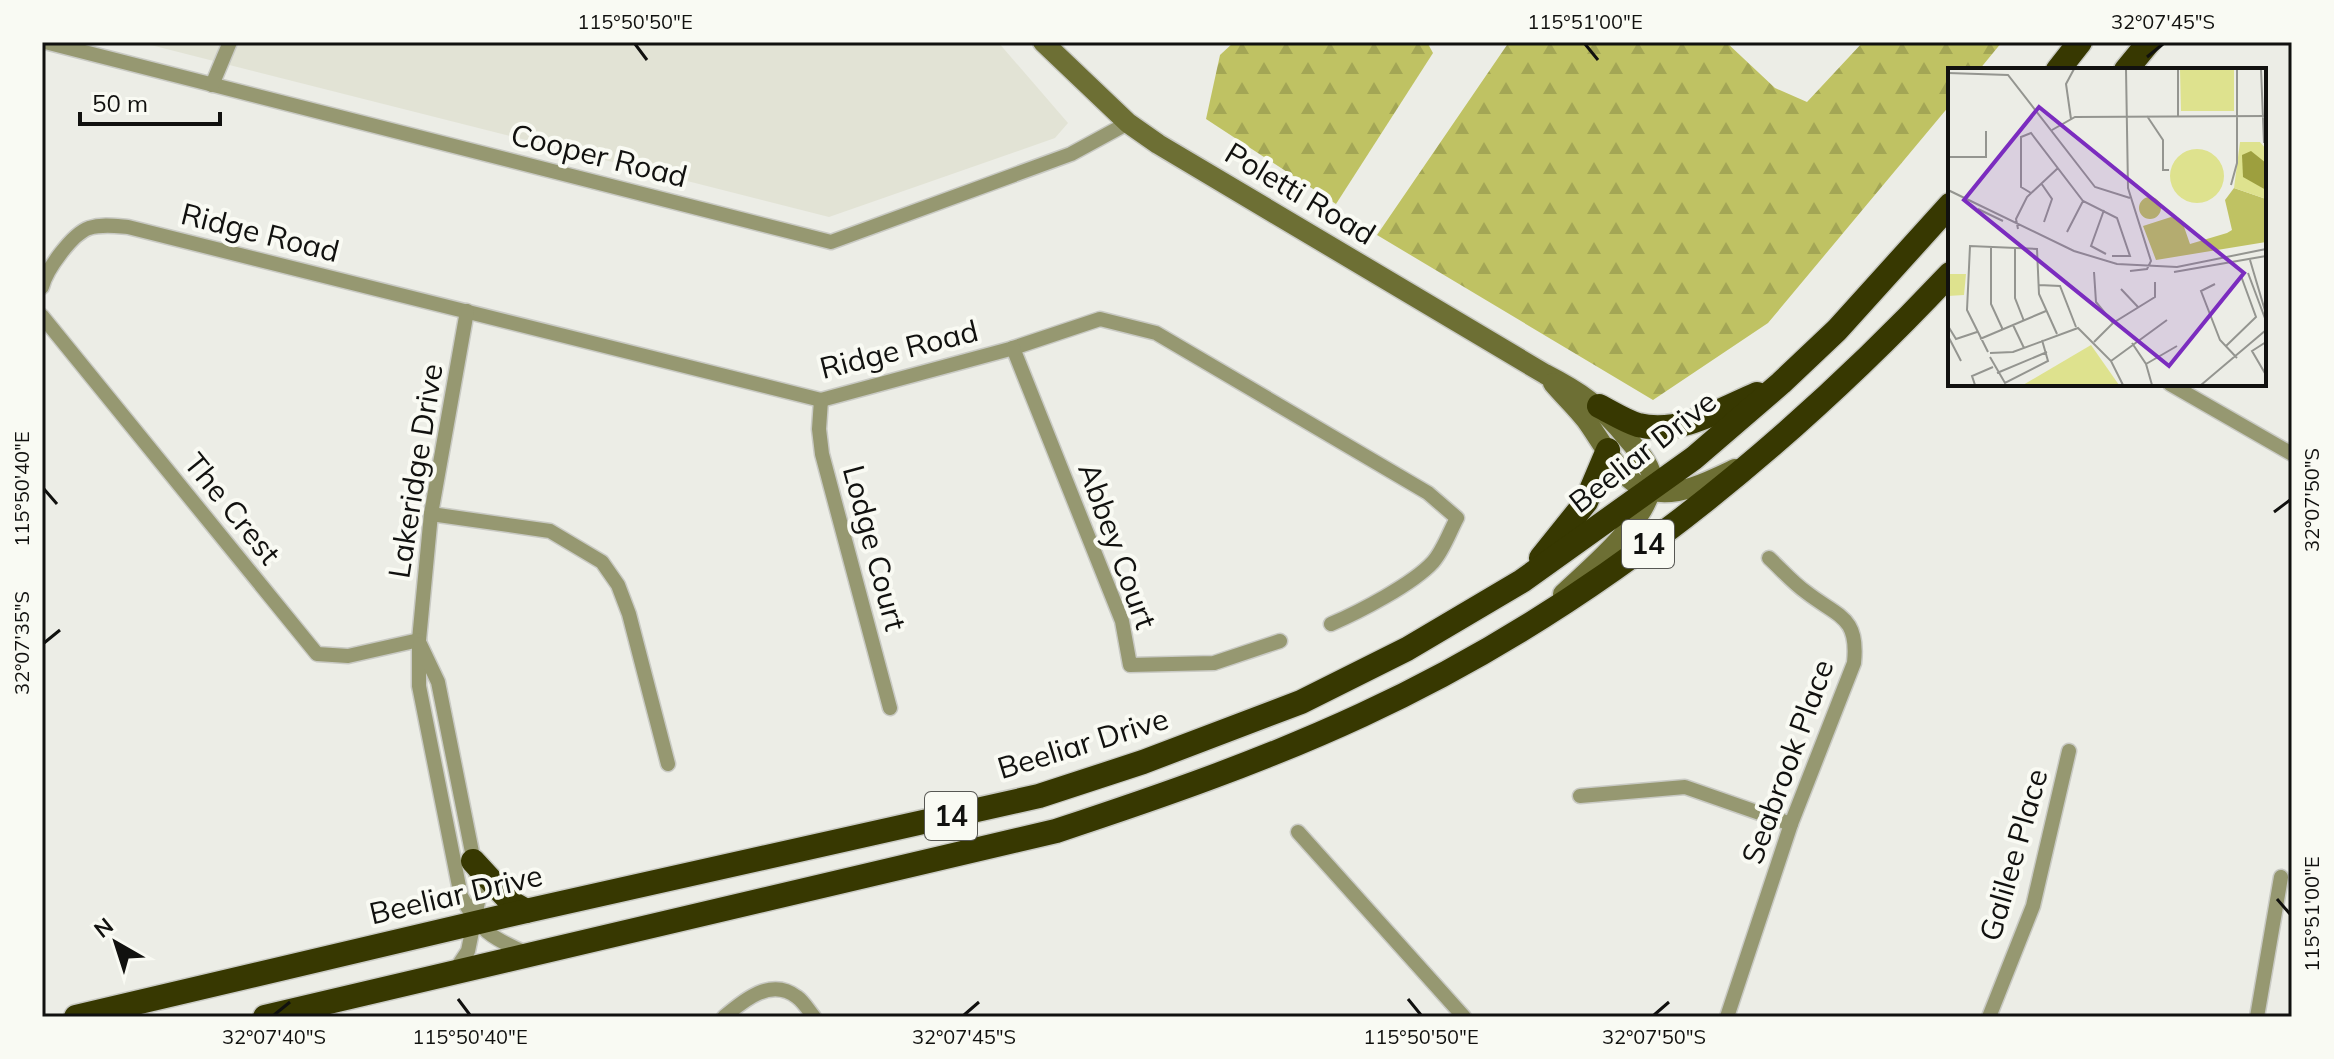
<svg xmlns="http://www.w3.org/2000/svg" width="2334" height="1059" viewBox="0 0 2334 1059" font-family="Mulish,sans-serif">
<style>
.built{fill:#e2e3d5}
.forest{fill:url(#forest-firs)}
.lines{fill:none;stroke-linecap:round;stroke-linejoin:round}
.street-casing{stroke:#c9cac4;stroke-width:17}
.secondary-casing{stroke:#c9cac4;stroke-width:23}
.highway-casing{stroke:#c9cac4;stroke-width:27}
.street{stroke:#969871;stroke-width:14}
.secondary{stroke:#6d6f34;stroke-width:20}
.highway{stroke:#373801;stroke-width:24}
.ticks{fill:none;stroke:#11110f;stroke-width:3}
.labels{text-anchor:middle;stroke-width:8;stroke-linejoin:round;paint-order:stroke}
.shield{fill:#f9faf3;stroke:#575753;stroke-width:2}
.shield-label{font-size:28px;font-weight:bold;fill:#11110f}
.street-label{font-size:30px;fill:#11110f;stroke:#f9faf3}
.inset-road{fill:none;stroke:#949590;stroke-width:2}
.view{fill:#7b2cbf;fill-opacity:0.15;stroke:#7b2cbf;stroke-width:4}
.inset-edge{fill:none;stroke:#11110f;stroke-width:4}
.neatline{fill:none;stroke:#11110f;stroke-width:3}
.ticks-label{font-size:20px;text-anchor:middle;fill:#11110f}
</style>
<defs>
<pattern id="forest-firs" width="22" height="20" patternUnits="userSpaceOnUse" patternTransform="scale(2)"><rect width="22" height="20" fill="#bfc263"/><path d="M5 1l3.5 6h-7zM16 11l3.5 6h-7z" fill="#a3a655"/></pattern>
</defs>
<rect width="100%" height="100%" fill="#ecede6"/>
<!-- built -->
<polygon class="built" points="139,42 998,42 1068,123 1055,138 829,217"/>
<!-- forest -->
<g class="forest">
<polygon points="1234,42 1427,42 1433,53 1336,204 1206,119 1220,55"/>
<polygon points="1509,42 1726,42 1775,88 1807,102 1863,42 2002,42 1979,70 1950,70 1950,105 1768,323 1653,400 1377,235"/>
</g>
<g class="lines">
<!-- street casing -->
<g class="street-casing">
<g id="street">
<polyline points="45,42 831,242 1071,154 1128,123"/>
<polyline points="212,85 230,42"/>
<path d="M42,287C46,270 72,234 89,228C102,224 115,226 128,227L821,400L1010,349L1100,319L1156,333L1428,493L1457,518C1450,531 1443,551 1433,562C1413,584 1359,612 1331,624"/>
<path d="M467,311L431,514L419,640V686L461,896C479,930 491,938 526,953"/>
<polyline points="42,316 317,654 348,656 419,640"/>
<polyline points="1013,348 1122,621 1130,665 1214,663 1280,641"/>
<polyline points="2170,384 2292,454"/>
<polyline points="821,400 819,429 822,454 890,708"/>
<polyline points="431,514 550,531 602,562 618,585 629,614 668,764"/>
<polyline points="420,644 438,682 480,892 468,951 454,972"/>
<polyline points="1580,796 1685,787 1791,824"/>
<polyline points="1298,832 1464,1017"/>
<path d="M724,1017C744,1000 771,977 797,997C804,1002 809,1011 814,1017"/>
<path d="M1727,1017L1791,824L1854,663C1859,616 1838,617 1806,592C1793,583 1781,569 1769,558"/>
<polyline points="1989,1017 2033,906 2069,751"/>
<polyline points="2257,1017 2281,877"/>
</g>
</g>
<!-- secondary casing -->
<g class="secondary-casing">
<g id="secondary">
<path d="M1043,42L1128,123L1158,144L1545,374C1580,392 1602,407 1627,438C1636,449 1652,465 1652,480C1652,518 1589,569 1563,594"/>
<path d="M1553,383C1564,396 1576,407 1586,420C1603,443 1623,486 1653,491C1679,497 1712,480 1735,469"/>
</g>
</g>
<!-- highway casing -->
<g class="highway-casing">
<g id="highway">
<polyline points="2058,70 2080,42"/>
<polyline points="2126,70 2149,42"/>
<path d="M1599,406C1611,412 1625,421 1638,425C1680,435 1720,410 1757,394"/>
<polyline points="1541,558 1586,502 1608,450"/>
<polyline points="473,861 512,903 526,911"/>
<polyline points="76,1017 526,911 1039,796 1143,762 1301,702 1407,649 1522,581 1694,458 1781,383 1837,330 1950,205"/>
<path d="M265,1017L1056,831C1159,797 1263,761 1362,715C1586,612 1782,452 1950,274"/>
</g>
</g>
<!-- street -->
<use href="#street" class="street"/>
<!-- secondary -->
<use href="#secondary" class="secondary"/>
<!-- highway -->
<use href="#highway" class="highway"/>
</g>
<!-- ticks -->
<path class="ticks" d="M635,44L647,60M1585,44L1598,60M2147,57L2163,44M44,489L57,504M2274,512L2290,500M44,643L60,630M2277,899L2290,914M458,999L470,1015M1408,999L1421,1015M274,1015L290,1002M964,1015L979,1002M1654,1015L1669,1002"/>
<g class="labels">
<!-- shield labels -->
<g class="shield">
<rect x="1622" y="520" width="52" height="48" rx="6"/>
<rect x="925" y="792" width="52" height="48" rx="6"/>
</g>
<g class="shield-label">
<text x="1648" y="554">14</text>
<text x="951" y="826">14</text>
</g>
<!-- street labels -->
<g class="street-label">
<text transform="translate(599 156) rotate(14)" y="10">Cooper Road</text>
<text transform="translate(1300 194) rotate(31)" y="10">Poletti Road</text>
<text transform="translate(260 233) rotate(14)" y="10">Ridge Road</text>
<text transform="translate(899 350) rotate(-14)" y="10">Ridge Road</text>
<text transform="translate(1643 452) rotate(-38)" y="10">Beeliar Drive</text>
<text transform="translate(416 471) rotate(-81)" y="10">Lakeridge Drive</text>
<text transform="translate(232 509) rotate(51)" y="10">The Crest</text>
<text transform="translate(1117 546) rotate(70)" y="10">Abbey Court</text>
<text transform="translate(874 548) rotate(75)" y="10">Lodge Court</text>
<text transform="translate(1083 744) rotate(-17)" y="10">Beeliar Drive</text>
<text transform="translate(1788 762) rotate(-70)" y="10">Seabrook Place</text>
<text transform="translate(2014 855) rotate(-74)" y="10">Galilee Place</text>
<text transform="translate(456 895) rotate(-13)" y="10">Beeliar Drive</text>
</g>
</g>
<!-- overview -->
<g transform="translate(1948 68)">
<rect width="318" height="318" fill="#ecede6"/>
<path d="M143,277L171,317H75Z" fill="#dee28e"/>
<path d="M286,120L318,131V174L208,192L195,158L223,149L234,153L242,176L279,165L284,162L277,132ZM191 140a11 11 0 1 1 22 0a11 11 0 1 1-22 0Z" fill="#bfc263"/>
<path d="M232,1H286V43H233ZM292,74H312L318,81V131L286,120ZM222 108a27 27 0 1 1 54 0a27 27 0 1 1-54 0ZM0,206H18L16,227L0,228Z" fill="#dee28e"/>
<path d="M303,83L318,95V122L295,109L294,87Z" fill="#9d9f3e"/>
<path class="inset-road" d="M178,1L180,120L203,193L199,201L182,203M230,1V48M313,1L316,75M0,5L60,7L147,119L182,130M199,48L215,72V102H221M123,51L118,16L126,1M104,62L127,49L318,48M0,89H38V63M93,115L104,131L96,154M283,117L289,95V1M0,122L126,183L169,196L229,199L318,181M83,125L73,119V69L83,65L135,133L169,150L182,188H164M30,141L55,153M156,142L143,178L158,186M70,161L68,151L79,129L110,100M119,164L135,133M43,178V236L55,262M67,180V230L76,253M302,192L318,246M146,204L148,234L165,255M226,204L318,188M300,205L318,253M267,216L253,223L272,272L289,290M91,217L112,218L128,259M173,221L190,239M65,257L76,280M0,258L8,271L29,264M0,268L13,293M32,271L98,243M146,274L165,255L207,229V214M318,274L304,283L318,307M184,275L198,296L204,317M278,278L308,249L293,208M40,284L19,242L22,178L89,181L91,226L109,266M42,285L65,284L130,260L163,293L175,317M42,289L57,315L100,293L94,272M163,293L219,252M198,296L229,278M49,305L99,284M27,317L24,308L45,299M253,317L318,262"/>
<path class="view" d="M91,39L296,205L221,298L16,132Z"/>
<rect width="318" height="318" class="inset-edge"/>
</g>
<!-- border -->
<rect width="2334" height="1059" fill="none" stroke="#f9faf3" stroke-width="88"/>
<!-- north arrow -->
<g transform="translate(116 943) rotate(321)" stroke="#f9faf3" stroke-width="6" paint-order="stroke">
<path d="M0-6L14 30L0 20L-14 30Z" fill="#11110f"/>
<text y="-12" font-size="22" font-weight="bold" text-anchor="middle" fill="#11110f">N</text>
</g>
<!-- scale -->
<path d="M80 112v12h140v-12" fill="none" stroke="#11110f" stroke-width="4"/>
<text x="92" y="112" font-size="24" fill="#11110f" stroke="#f9faf3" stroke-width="6" paint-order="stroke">50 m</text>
<rect x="44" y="44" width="2246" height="971" class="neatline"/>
<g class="ticks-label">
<text x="635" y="29">115°50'50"E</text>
<text x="1585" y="29">115°51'00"E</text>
<text x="2163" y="29">32°07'45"S</text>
<text transform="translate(22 489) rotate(-90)" y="7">115°50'40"E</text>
<text transform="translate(2312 500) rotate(-90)" y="7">32°07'50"S</text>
<text transform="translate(22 643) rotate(-90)" y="7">32°07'35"S</text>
<text transform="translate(2312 914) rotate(-90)" y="7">115°51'00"E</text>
<text x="274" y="1044">32°07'40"S</text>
<text x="470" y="1044">115°50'40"E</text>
<text x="964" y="1044">32°07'45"S</text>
<text x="1421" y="1044">115°50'50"E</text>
<text x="1654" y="1044">32°07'50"S</text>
</g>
</svg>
